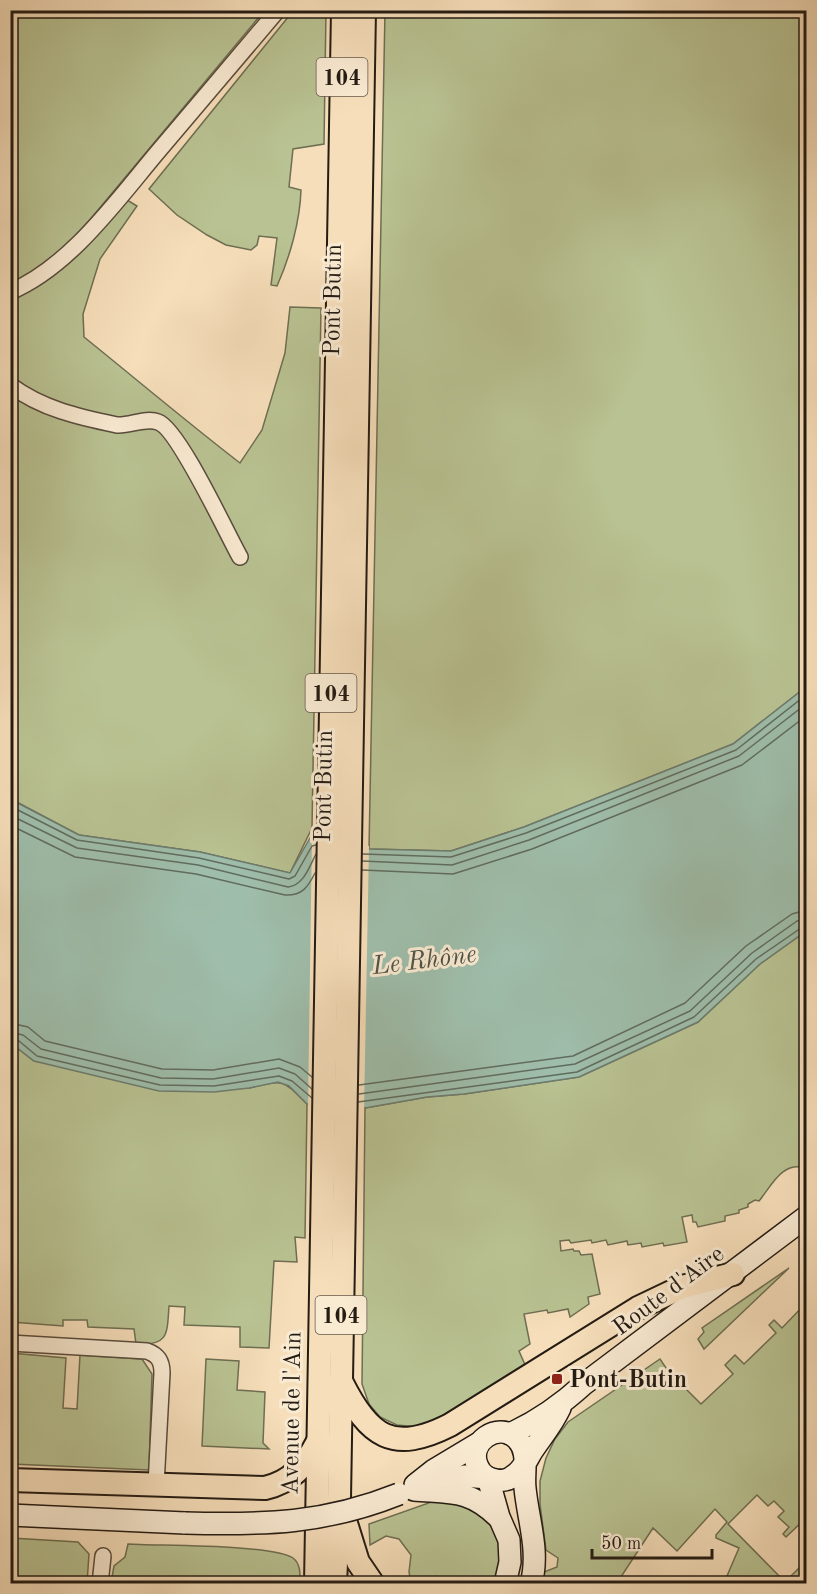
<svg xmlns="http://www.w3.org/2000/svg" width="817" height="1594" viewBox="0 0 817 1594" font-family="'Old Standard TT',serif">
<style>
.green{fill:#b9c292;stroke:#6e6e52;stroke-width:1.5}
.water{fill:#9ebdaa;stroke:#6d7c6e;stroke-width:1.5}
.pier{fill:#f6deba}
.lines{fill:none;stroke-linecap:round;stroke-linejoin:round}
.shore{stroke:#616c5e;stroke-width:1.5}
.street-casing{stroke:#584c3d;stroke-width:18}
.secondary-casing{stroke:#241b13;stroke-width:24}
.primary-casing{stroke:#241b13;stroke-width:26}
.street{stroke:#f9ead2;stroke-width:15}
.secondary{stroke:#f9ead2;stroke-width:21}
.primary{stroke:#f6deba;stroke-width:22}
.secondary-bridge-casing{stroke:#241b13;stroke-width:24;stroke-linecap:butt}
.secondary-bridge{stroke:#f9ead2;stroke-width:21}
.poi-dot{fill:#8f2418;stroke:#f9ead2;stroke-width:2}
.labels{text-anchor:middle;stroke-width:6;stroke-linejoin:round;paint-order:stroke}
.shield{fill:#f9ead2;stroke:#64594c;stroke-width:1.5}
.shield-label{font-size:22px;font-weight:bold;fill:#241b13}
.street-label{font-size:24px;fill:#241b13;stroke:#f9ead2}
.poi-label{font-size:24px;font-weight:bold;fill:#241b13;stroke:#f9ead2;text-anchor:start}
.water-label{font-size:26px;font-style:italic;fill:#4f5448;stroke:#f9ead2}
</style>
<rect width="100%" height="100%" fill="#f6deba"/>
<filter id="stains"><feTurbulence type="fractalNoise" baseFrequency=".00333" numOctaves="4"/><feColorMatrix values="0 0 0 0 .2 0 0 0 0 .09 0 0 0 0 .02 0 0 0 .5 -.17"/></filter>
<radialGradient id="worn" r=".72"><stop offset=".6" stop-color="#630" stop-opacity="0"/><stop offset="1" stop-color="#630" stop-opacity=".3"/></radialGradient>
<!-- green -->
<g class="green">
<polygon points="11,11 264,11 78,234 44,265 11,285"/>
<path d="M293,11H326L324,144L293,149L289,187L301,190C300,221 290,257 277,286L271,285L277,238L259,236L257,245L251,250L226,245L207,235L177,215L149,189Z"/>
<polygon points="385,11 806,11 806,687 733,744 524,827 451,851 369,849"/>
<path d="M127,200L137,206L100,259L83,314L84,337C136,379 187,422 240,463L262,430L285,353L290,307L321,308L312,828L290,873L200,852L79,835L11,799L10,299C61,282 93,238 127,200Z"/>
<path d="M806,931V1168C782,1161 772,1185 759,1201L755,1200L748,1204V1207L739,1210V1213L725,1216V1221L698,1227L696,1222H693L692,1215L682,1217L687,1242L664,1246L663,1243L642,1247L641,1243L628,1245L627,1241L608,1245L606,1240L592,1243L591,1240L571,1243L569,1240L560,1241L561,1251L573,1249L574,1251H579L581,1255L592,1254L600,1294L588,1297L589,1304L570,1317L568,1309L548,1313L547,1310L524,1314L530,1344L519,1351L526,1367L441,1419L418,1427L397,1425L380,1417L369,1404L362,1384L365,1108L427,1097L464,1094L579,1077L698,1022L760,964Z"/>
<path d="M11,1044L16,1047L34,1061L249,1088C284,1080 281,1078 307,1104L305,1238L295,1237L297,1262L274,1261L269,1348L240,1347V1327L184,1325L185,1307L169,1306C167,1334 169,1346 136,1344L134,1329L88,1327L87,1320H63V1326L11,1322Z"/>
<polygon points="789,1268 704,1349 698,1339 704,1332 702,1328"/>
<polygon points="806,1303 806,1518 786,1537 783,1534 789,1527 778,1517 784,1511 774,1501 768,1506 757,1495 728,1524 785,1582 806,1561 806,1583 729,1583 731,1578 727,1576 739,1548 716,1538 716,1535 727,1522 715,1509 677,1551 653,1528 617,1583 541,1584 544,1572 557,1567 558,1558 546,1550 540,1504 540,1481 546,1458 555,1439 568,1422 660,1359 668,1371 701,1404 733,1374 725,1365 735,1355 744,1364 776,1333 769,1325 774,1320 782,1328"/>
<polygon points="11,1353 66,1358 63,1408 77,1409 80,1355 142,1359 152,1374 149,1470 11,1464"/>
<polygon points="206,1359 239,1361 237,1390 265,1392 263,1443 269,1449 202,1446"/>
<path d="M437,1500C447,1502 462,1501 470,1506C500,1524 510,1552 494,1583H444L435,1576L428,1583H411L409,1572L411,1555L399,1539L386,1536L370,1545L369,1524Z"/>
<polygon points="11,1538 78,1542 89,1554 87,1583 11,1583"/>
<path d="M128,1544C159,1546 272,1544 293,1558C301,1564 300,1575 300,1583H111L114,1566L125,1557Z"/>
</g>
<!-- water -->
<polygon class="water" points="806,687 806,931 760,964 698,1022 579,1077 464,1094 427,1097 365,1108 307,1104 289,1086 278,1082 249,1088 214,1092 159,1091 34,1061 16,1047 11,1044 10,799 79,835 200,852 290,873 310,838 369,849 451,851 524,827 733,744"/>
<!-- pier -->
<polygon class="pier" points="312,835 369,846 364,1111 308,1107"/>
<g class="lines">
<!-- shore -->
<g class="shore">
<polyline points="10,806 77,840 199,858 289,879 295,876 312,846 316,845"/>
<path d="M10,815L77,848L198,865L288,887C304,885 309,867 316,854"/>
<path d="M10,825L75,857L196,874L285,895C302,896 308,887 315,873"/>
<polyline points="363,854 451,857 526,833 736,750 806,695"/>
<polyline points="362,861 452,865 529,840 739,756 806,704"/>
<polyline points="362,870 453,874 532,849 742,765 806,716"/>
<polyline points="10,1023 28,1027 45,1041 162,1069 213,1070 279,1059 300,1067 312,1077"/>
<polyline points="10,1032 23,1035 41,1049 161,1078 213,1079 279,1068 295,1074 312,1089"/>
<polyline points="10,1039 19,1041 37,1056 160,1085 214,1086 279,1076 292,1081 312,1098"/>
<polyline points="359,1085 573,1056 685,1003 746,946 792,914 806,910"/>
<polyline points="359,1094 575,1064 690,1011 752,953 797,921 806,919"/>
<polyline points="358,1102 577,1072 694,1017 756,959 801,928 806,927"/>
</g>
<!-- street casing -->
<g class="street-casing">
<g id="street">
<path d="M10,292C69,267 115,203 156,154C197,106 237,58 278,10"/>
<path d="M10,385C42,409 79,417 117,425C130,426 146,417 158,422C178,428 227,534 240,557"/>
<path d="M10,1343L147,1351C158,1355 162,1361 162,1373L156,1485"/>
<polyline points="100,1584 103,1556"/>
</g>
</g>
<!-- secondary casing -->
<g class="secondary-casing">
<g id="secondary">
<path d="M510,1434C538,1421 561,1405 584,1384L806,1217"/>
<polyline points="488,1478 499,1517 509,1540 510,1562 505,1584"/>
<polyline points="415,1485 434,1470 479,1443"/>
<polyline points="430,1486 464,1476 488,1478"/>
<path d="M414,1490C451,1493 469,1489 498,1517"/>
<polyline points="10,1515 185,1523"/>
<path d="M531,1584C540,1551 528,1520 525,1488C523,1472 530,1452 517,1439C498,1420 466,1443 478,1467C481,1474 488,1479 496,1480C502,1481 509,1480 513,1476C524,1470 528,1456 535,1447C544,1434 553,1423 560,1408"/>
</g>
</g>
<!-- primary casing -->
<g class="primary-casing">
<g id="primary">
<path d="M342,1383C369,1437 393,1454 450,1425L638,1308L682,1287L733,1274"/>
<path d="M10,1480L265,1488C291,1482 305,1466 317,1443"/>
<polyline points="344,1517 358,1562 373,1584"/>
<polyline points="316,1584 343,10"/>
<polyline points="335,1584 339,1499 364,10"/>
</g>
</g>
<!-- street -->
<use href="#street" class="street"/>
<!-- secondary -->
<use href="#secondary" class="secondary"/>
<!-- primary -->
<use href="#primary" class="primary"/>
<!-- secondary-bridge casing -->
<g class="secondary-bridge-casing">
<path id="secondary-bridge" d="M185,1523C265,1525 324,1524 399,1494"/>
</g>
<!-- secondary-bridge -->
<use href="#secondary-bridge" class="secondary-bridge"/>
</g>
<!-- markers -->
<rect class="poi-dot" x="551" y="1373" width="12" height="12" rx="3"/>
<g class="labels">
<!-- shield labels -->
<g class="shield">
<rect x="316.5" y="58" width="51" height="38" rx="4.5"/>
<rect x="305.5" y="674" width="51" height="38" rx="4.5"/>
<rect x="315.5" y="1296" width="51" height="38" rx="4.5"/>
</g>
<g class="shield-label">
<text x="342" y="85">104</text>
<text x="331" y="701">104</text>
<text x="341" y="1323">104</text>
</g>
<!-- street labels -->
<g class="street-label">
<text transform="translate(332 300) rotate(-89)" y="8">Pont Butin</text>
<text transform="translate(323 786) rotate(-89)" y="8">Pont Butin</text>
<text transform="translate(668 1290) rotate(-37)" y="8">Route d'Aïre</text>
<text transform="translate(291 1413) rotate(-89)" y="8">Avenue de l'Ain</text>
</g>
<!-- poi labels -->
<g class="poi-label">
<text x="569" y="1387">Pont-Butin</text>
</g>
<!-- water labels -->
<g class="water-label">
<text transform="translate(424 959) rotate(-7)" y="9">Le Rhône</text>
</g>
</g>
<!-- margin -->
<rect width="817" height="1594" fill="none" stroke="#f6deba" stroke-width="36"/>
<rect x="12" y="12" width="793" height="1570" fill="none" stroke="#241b13" stroke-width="3"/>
<rect x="18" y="18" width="781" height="1558" fill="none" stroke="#241b13" stroke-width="1.5"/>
<!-- scale -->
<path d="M592 1549v9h120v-9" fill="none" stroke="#241b13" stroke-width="3"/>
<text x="601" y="1549" font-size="18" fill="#241b13" stroke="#f9ead2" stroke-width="4.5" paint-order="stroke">50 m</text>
<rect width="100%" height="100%" filter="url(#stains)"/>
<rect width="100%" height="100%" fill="url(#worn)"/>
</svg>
